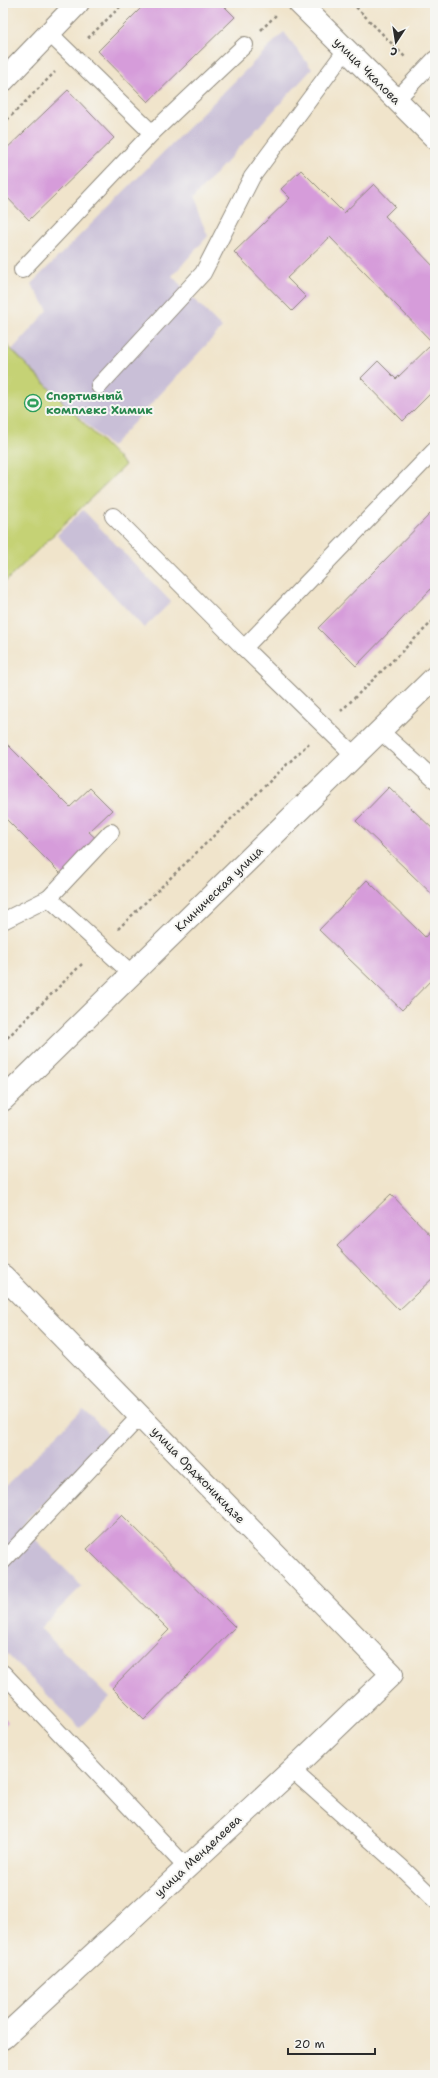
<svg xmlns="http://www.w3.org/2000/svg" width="438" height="2078" viewBox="0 0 438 2078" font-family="'Shantell Sans',sans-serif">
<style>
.industrial{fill:#c9bfd7}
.green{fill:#c5d274;stroke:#787e50}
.building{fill:#d69cda}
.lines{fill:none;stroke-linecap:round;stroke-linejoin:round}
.lane-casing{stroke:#8e887b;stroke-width:18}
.street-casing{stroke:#8e887b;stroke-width:24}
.secondary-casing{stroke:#8e887b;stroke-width:24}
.path{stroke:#8e887b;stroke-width:2.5;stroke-dasharray:3 3;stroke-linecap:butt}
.lane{stroke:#fff;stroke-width:16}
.street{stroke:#fff;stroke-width:22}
.secondary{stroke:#fff;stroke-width:22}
.labels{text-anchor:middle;stroke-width:4;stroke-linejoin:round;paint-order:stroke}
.street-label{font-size:12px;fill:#2b2b2b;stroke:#f6f6f2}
.leisure-label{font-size:12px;font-weight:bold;fill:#27864d;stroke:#f6f6f2;text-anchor:start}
</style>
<rect width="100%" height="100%" fill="#f6f6f2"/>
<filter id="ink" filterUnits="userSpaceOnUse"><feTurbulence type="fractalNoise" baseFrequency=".025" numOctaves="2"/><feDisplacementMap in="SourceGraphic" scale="8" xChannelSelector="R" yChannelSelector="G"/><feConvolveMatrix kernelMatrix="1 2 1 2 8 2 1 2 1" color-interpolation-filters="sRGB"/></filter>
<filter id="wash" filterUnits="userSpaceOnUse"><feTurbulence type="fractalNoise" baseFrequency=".012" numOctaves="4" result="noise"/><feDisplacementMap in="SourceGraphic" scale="16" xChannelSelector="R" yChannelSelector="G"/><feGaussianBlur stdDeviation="0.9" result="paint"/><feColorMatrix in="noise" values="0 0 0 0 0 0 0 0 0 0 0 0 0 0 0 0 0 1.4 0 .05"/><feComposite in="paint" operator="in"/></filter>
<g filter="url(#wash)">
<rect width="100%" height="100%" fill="#f0e4cb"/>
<!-- industrial -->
<g class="industrial">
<polygon points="284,32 312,69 192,199 208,236 172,276 222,328 111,447 10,352 48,310 31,284"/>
<polygon points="83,510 171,602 144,628 57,535"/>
<polygon points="83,1409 111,1436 21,1525 82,1586 40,1628 110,1698 80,1728 3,1650 3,1488"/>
</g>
<!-- green -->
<polygon class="green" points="3,341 125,465 3,584"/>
<g id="blocks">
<!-- building -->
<g class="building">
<polygon points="146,3 221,3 235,17 148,102 98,51"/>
<polygon points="68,90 114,138 29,220 3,193 3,152"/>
<polygon points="301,170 344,213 374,184 395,206 385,216 435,268 435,389 403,421 361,378 378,361 396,379 433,343 330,237 287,278 306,297 292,311 234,252 290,198 281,189"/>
<polygon points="435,509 435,585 356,666 318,628"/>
<polygon points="3,740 70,807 90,788 112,810 89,832 101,843 65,878 3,816"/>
<polygon points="389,787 435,831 435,897 356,821"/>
<polygon points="367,880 425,937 435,926 435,976 402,1010 319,930"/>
<polygon points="391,1194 435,1240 435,1276 399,1310 337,1246"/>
<polygon points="122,1515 235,1627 144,1720 112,1688 169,1630 87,1549"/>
<polygon points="3,1717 8,1722 3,1726"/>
</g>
</g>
</g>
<g filter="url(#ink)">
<use href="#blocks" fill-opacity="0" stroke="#8e887b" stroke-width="1"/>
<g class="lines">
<!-- lane casing -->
<g class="lane-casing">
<g id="lane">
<polyline points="49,33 152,133"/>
<polyline points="396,100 435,59"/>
<polyline points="22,270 152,133 245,45"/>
<polyline points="99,386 203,273 252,177 346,50"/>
<polyline points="113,516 244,648"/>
<polyline points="380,731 435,780"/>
<polyline points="355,756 244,648 435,450"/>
<polyline points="111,832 49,898 132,974"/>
<polyline points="3,921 49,898"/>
<polyline points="3,1561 140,1416"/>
<polyline points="3,1673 186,1867"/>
<polyline points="292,1770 401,1867 435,1900"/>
</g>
</g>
<!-- street casing -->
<g class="street-casing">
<g id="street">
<polyline points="299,3 435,138"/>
<polyline points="3,1100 435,677"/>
<polyline points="3,1276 392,1674 292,1770 3,2038"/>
</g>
</g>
<!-- secondary casing -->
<g class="secondary-casing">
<polyline id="secondary" points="3,81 78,3"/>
</g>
<!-- path -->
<g class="path">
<polyline points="352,3 405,57"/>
<polyline points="261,30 276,15"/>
<polyline points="88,38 124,3"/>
<polyline points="3,124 55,72"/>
<polyline points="341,711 435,619"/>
<polyline points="118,929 309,743"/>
<polyline points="3,1042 84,962"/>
</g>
<!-- lane -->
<use href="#lane" class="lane"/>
<!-- street -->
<use href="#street" class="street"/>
<!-- secondary -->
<use href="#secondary" class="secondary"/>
</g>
</g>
<!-- icons -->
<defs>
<g id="stadium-ring" transform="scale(0.9)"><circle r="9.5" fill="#f6f6f2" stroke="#2e9e5b" stroke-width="1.5"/><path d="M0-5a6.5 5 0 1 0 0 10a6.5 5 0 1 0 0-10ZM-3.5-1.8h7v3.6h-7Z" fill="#2e9e5b"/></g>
</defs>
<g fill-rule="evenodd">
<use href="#stadium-ring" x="33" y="403"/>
</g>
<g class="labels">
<!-- street labels -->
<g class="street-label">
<text transform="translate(367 71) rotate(45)" y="4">улица Чкалова</text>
<text transform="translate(219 889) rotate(-44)" y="4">Клиническая улица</text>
<text transform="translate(198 1475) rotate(46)" y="4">улица Орджоникидзе</text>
<text transform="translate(198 1856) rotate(-43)" y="4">улица Менделеева</text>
</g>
<!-- leisure labels -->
<g class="leisure-label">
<text x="46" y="400">Спортивный<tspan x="46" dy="14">комплекс Химик</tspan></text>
</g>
</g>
<!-- margin -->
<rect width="438" height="2078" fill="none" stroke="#f6f6f2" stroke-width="16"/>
<!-- north arrow -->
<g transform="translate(396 42) rotate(192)" stroke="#f6f6f2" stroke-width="3" paint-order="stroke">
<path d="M0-3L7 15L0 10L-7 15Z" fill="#2b2b2b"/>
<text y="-6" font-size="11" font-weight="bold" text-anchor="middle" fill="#2b2b2b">С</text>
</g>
<!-- scale -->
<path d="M288 2048v6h87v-6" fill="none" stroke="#2b2b2b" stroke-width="2"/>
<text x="294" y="2048" font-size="12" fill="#2b2b2b" stroke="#f6f6f2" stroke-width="3" paint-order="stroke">20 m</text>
</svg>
